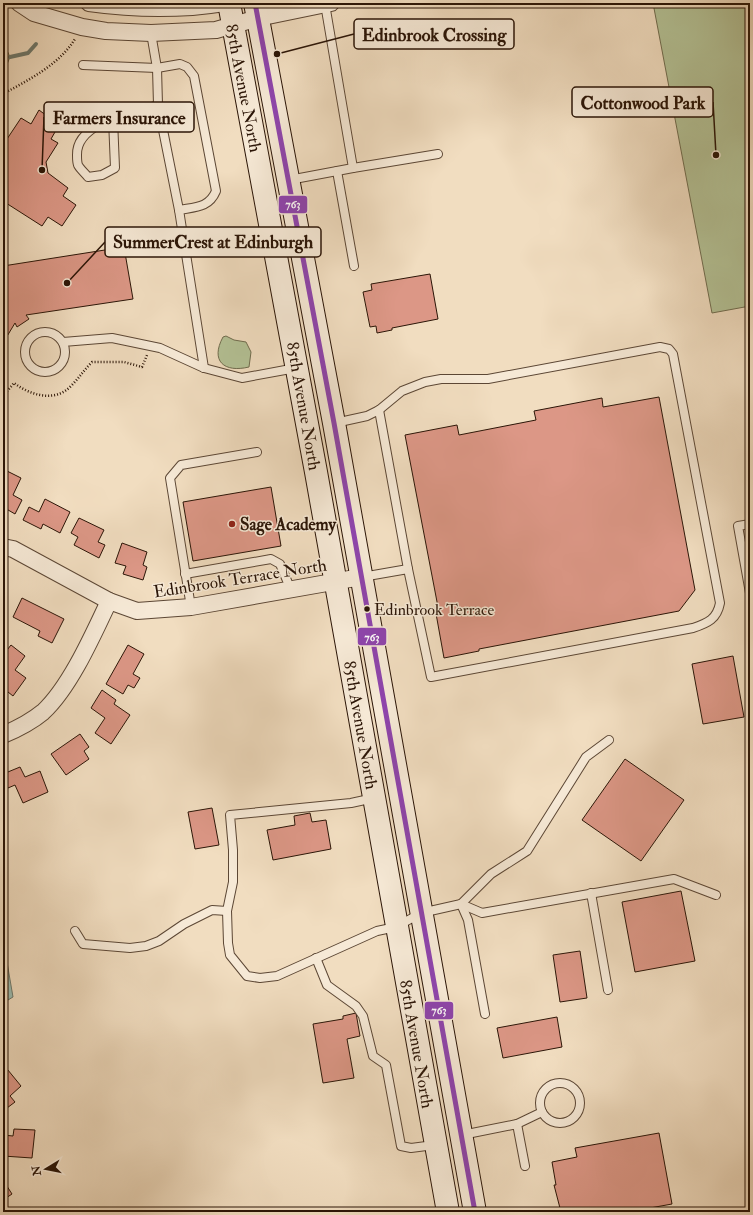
<svg xmlns="http://www.w3.org/2000/svg" width="753" height="1215" viewBox="0 0 753 1215" font-family="'IM FELL Double Pica',serif">
<style>
.green{fill:#b4c296;stroke:#706c4e}
.water{fill:#9bbcb1;stroke:#6e796d}
.lines{fill:none;stroke-linecap:round;stroke-linejoin:round}
.stream{stroke:#6e796d;stroke-width:4}
.building{fill:#dc9786;stroke:#2b1507}
.service-casing{stroke:#5c4735;stroke-width:10}
.minor-casing{stroke:#5c4735;stroke-width:18}
.secondary-casing{stroke:#2b1507;stroke-width:24}
.path{stroke:#2b1507;stroke-width:2.5;stroke-dasharray:1 2;stroke-linecap:butt}
.service{stroke:#f6e9d6;stroke-width:8}
.minor{stroke:#f6e9d6;stroke-width:16}
.secondary{stroke:#f6e9d6;stroke-width:22}
.bus-1-casing{stroke:#f6e9d6;stroke-width:8}
.bus-1{stroke:#8e44ad;stroke-width:5}
.poi-dot{fill:#8f2418;stroke:#f6e9d6;stroke-width:1.5}
.bus-dot{fill:#2b1507;stroke:#f6e9d6;stroke-width:1.5}
.labels{text-anchor:middle;stroke-width:3;stroke-linejoin:round;paint-order:stroke}
.bus-label{font-size:16px;fill:#2b1507;stroke:#f6e9d6;text-anchor:start}
.street-label{font-size:17px;fill:#2b1507;stroke:#f6e9d6}
.poi-label{font-size:17px;font-weight:bold;fill:#2b1507;stroke:#f6e9d6;text-anchor:start}
.leader{fill:none;stroke:#2b1507;stroke-width:1.5}
.callout-dot{fill:#2b1507;stroke:#f6e9d6;stroke-width:1.5}
.callout{fill:#f6e9d6;stroke:#2b1507;stroke-width:1.5}
.callout-label{font-size:18px;text-anchor:middle;font-weight:bold;fill:#2b1507}
.line-badge{stroke:#f6e9d6;stroke-width:1.5}
.badge-label{font-size:11px;text-anchor:middle;font-weight:bold;fill:#fff}
</style>
<rect width="100%" height="100%" fill="#f1ddc0"/>
<filter id="stains"><feTurbulence type="fractalNoise" baseFrequency=".005" numOctaves="4"/><feColorMatrix values="0 0 0 0 .2 0 0 0 0 .09 0 0 0 0 .02 0 0 0 .5 -.17"/></filter>
<radialGradient id="worn" r=".72"><stop offset=".6" stop-color="#630" stop-opacity="0"/><stop offset="1" stop-color="#630" stop-opacity=".3"/></radialGradient>
<!-- green -->
<g class="green">
<polygon points="653,3 750,3 750,306 712,313"/>
<polygon points="4,44 10,57 3,74 3,45"/>
<path d="M226,336L234,340L246,342L251,352L249,367C224,373 210,361 223,337Z"/>
</g>
<!-- water -->
<polygon class="water" points="3,939 13,997 3,1003"/>
<g class="lines">
<!-- stream -->
<polyline class="stream" points="10,57 28,53 36,44"/>
</g>
<!-- building -->
<g class="building">
<polygon points="39,110 59,125 51,139 58,143 46,162 48,173 68,188 63,196 76,205 62,226 48,217 42,226 6,203 3,190 3,145 21,118 31,124"/>
<polygon points="124,247 133,299 26,315 29,319 17,327 15,323 3,343 3,266"/>
<polygon points="430,274 438,319 392,328 392,330 377,333 376,326 370,327 363,292 372,290 371,284"/>
<polygon points="659,397 695,590 679,611 479,649 479,651 444,658 435,608 438,607 405,435 457,425 459,435 536,420 534,411 602,398 603,407"/>
<polygon points="3,469 21,478 13,495 22,500 15,514 3,507"/>
<polygon points="271,487 281,546 193,561 183,502"/>
<polygon points="45,499 70,512 60,533 43,524 41,529 23,520 29,507 39,512"/>
<polygon points="79,518 104,530 98,542 105,545 99,558 74,545 78,537 71,533"/>
<polygon points="122,543 147,552 143,565 147,567 143,580 123,574 126,566 115,563"/>
<polygon points="22,598 64,619 52,643 38,636 40,631 13,617"/>
<polygon points="11,645 25,656 15,670 26,678 13,696 3,688 3,655"/>
<polygon points="128,645 144,654 133,674 140,678 134,688 128,685 123,694 106,684"/>
<polygon points="733,656 744,717 703,724 692,664"/>
<polygon points="102,690 116,700 114,704 130,715 111,744 95,733 105,718 91,708"/>
<polygon points="80,734 89,747 84,751 89,759 66,775 51,754"/>
<polygon points="625,759 684,800 641,861 582,820"/>
<polygon points="20,767 25,777 40,771 48,792 23,803 15,785 8,788 3,777 3,774"/>
<polygon points="212,808 219,845 195,849 188,812"/>
<polygon points="310,813 312,822 326,820 331,849 273,860 267,830 295,825 294,816"/>
<polygon points="681,891 695,961 635,972 622,902"/>
<polygon points="580,951 587,998 560,1002 553,955"/>
<polygon points="356,1013 360,1036 347,1039 354,1078 323,1083 313,1024 343,1019 343,1016"/>
<polygon points="557,1017 562,1047 503,1058 497,1028"/>
<polygon points="3,1064 21,1086 10,1096 15,1102 3,1111"/>
<polygon points="14,1129 35,1130 32,1158 3,1156 3,1135 13,1136"/>
<polygon points="659,1133 672,1204 628,1212 561,1212 554,1185 556,1185 552,1162 577,1157 575,1148"/>
<polygon points="3,1180 12,1194 3,1200"/>
</g>
<g class="lines">
<!-- service casing -->
<g class="service-casing">
<g id="service">
<polyline points="151,33 157,68 158,105 179,210 204,368"/>
<path d="M83,65L157,68L180,64L187,67L194,76L216,191C209,208 195,207 179,210"/>
<path d="M113,119L115,168L102,175L88,177C85,173 80,169 78,165C77,162 77,158 77,155C76,122 133,113 158,105"/>
<polyline points="353,168 438,154"/>
<polyline points="337,171 354,266"/>
<polyline points="289,180 353,168 325,4"/>
<circle cx="45" cy="352" r="20"/>
<polyline points="63,342 112,338 160,348 204,368 242,378 296,368"/>
<polyline points="379,410 408,569"/>
<path d="M335,423L367,416L379,410L402,391L425,382L441,379H488L660,347L669,349L673,354L720,603C717,619 708,623 693,628L431,677L408,569L362,577"/>
<polyline points="750,524 738,526 750,593"/>
<polyline points="185,574 271,559 280,564 291,590"/>
<polyline points="191,607 170,478 181,465 257,452"/>
<polyline points="374,798 351,803 230,815 233,850 233,882 227,911 228,943 230,955 247,976 260,978 277,976 377,931 396,927 421,913 461,904 491,874 527,851 586,757 609,740"/>
<polyline points="591,893 608,990"/>
<polyline points="461,904 482,913 674,879 716,895"/>
<polyline points="461,904 468,920 485,1014"/>
<polyline points="75,931 83,944 130,948 146,946 159,941 184,924 212,910 227,911"/>
<polyline points="316,958 327,985 356,1006 363,1016 373,1056 386,1065 401,1146 411,1148 434,1145"/>
<circle cx="560" cy="1103" r="20"/>
<polyline points="517,1124 542,1112"/>
<polyline points="462,1135 517,1124 525,1166"/>
</g>
</g>
<!-- minor casing -->
<g class="minor-casing">
<g id="minor">
<polyline points="19,3 34,13 82,27 106,31 151,33 216,30 258,18 331,3"/>
<path d="M89,3C132,9 181,10 224,3"/>
<polyline points="3,547 13,549 109,601 137,611 191,607 361,577"/>
<path d="M3,735C17,729 31,722 43,712C70,687 93,635 109,601"/>
</g>
</g>
<!-- secondary casing -->
<g class="secondary-casing">
<g id="secondary">
<polyline points="229,3 316,472 448,1212"/>
<polyline points="255,3 334,423 475,1212"/>
</g>
</g>
<!-- path -->
<g class="path">
<path d="M3,94C28,80 59,65 75,39"/>
<path d="M3,396L14,383C30,395 55,403 71,386C79,378 84,370 92,362H124L142,367L147,355"/>
</g>
<!-- service -->
<use href="#service" class="service"/>
<!-- minor -->
<use href="#minor" class="minor"/>
<!-- secondary -->
<use href="#secondary" class="secondary"/>
<!-- bus-1 casing -->
<g class="bus-1-casing">
<polyline id="bus-1" points="255,3 334,423 475,1212"/>
</g>
<!-- bus-1 -->
<use href="#bus-1" class="bus-1"/>
</g>
<!-- markers -->
<circle class="poi-dot" cx="232" cy="524" r="4"/>
<circle class="bus-dot" cx="367" cy="609" r="3.5"/>
<g class="labels">
<!-- bus labels -->
<g class="bus-label">
<text x="374" y="615">Edinbrook Terrace</text>
</g>
<!-- street labels -->
<g class="street-label">
<text transform="translate(244 88) rotate(79)" y="6">85th Avenue North</text>
<text transform="translate(304 406) rotate(80)" y="6">85th Avenue North</text>
<text transform="translate(240 578) rotate(-9)" y="6">Edinbrook Terrace North</text>
<text transform="translate(361 725) rotate(80)" y="6">85th Avenue North</text>
<text transform="translate(417 1044) rotate(80)" y="6">85th Avenue North</text>
</g>
<!-- poi labels -->
<g class="poi-label">
<text x="240" y="530">Sage Academy</text>
</g>
</g>
<!-- callouts -->
<path class="leader" d="M277 54L354 34M716 155L713 102M42 170L44 117M67 283L105 242"/>
<g class="callout-dot">
<circle cx="277" cy="54" r="4"/>
<circle cx="716" cy="155" r="4"/>
<circle cx="42" cy="170" r="4"/>
<circle cx="67" cy="283" r="4"/>
</g>
<g class="callout">
<rect x="354" y="19" width="160" height="30" rx="4"/>
<rect x="572" y="87" width="141" height="30" rx="4"/>
<rect x="44" y="102" width="150" height="30" rx="4"/>
<rect x="105" y="227" width="216" height="30" rx="4"/>
</g>
<g class="callout-label">
<text x="434" y="41">Edinbrook Crossing</text>
<text x="643" y="109">Cottonwood Park</text>
<text x="119" y="124">Farmers Insurance</text>
<text x="213" y="248">SummerCrest at Edinburgh</text>
</g>
<g class="line-badge">
<rect x="278" y="195" width="30" height="19" rx="4" fill="#8e44ad"/>
<rect x="357" y="627" width="30" height="19" rx="4" fill="#8e44ad"/>
<rect x="424" y="1001" width="30" height="19" rx="4" fill="#8e44ad"/>
</g>
<g class="badge-label">
<text x="293" y="208">763</text>
<text x="372" y="641">763</text>
<text x="439" y="1014">763</text>
</g>
<!-- margin -->
<rect width="753" height="1215" fill="none" stroke="#f1ddc0" stroke-width="16"/>
<rect x="4" y="4" width="745" height="1207" fill="none" stroke="#2b1507" stroke-width="2"/>
<rect x="8" y="8" width="737" height="1199" fill="none" stroke="#2b1507"/>
<!-- north arrow -->
<g transform="translate(46 1169) rotate(260)" stroke="#f6e9d6" stroke-width="3" paint-order="stroke">
<path d="M0-3L7 15L0 10L-7 15Z" fill="#2b1507"/>
<text y="-6" font-size="11" font-weight="bold" text-anchor="middle" fill="#2b1507">N</text>
</g>
<rect width="100%" height="100%" filter="url(#stains)"/>
<rect width="100%" height="100%" fill="url(#worn)"/>
</svg>
